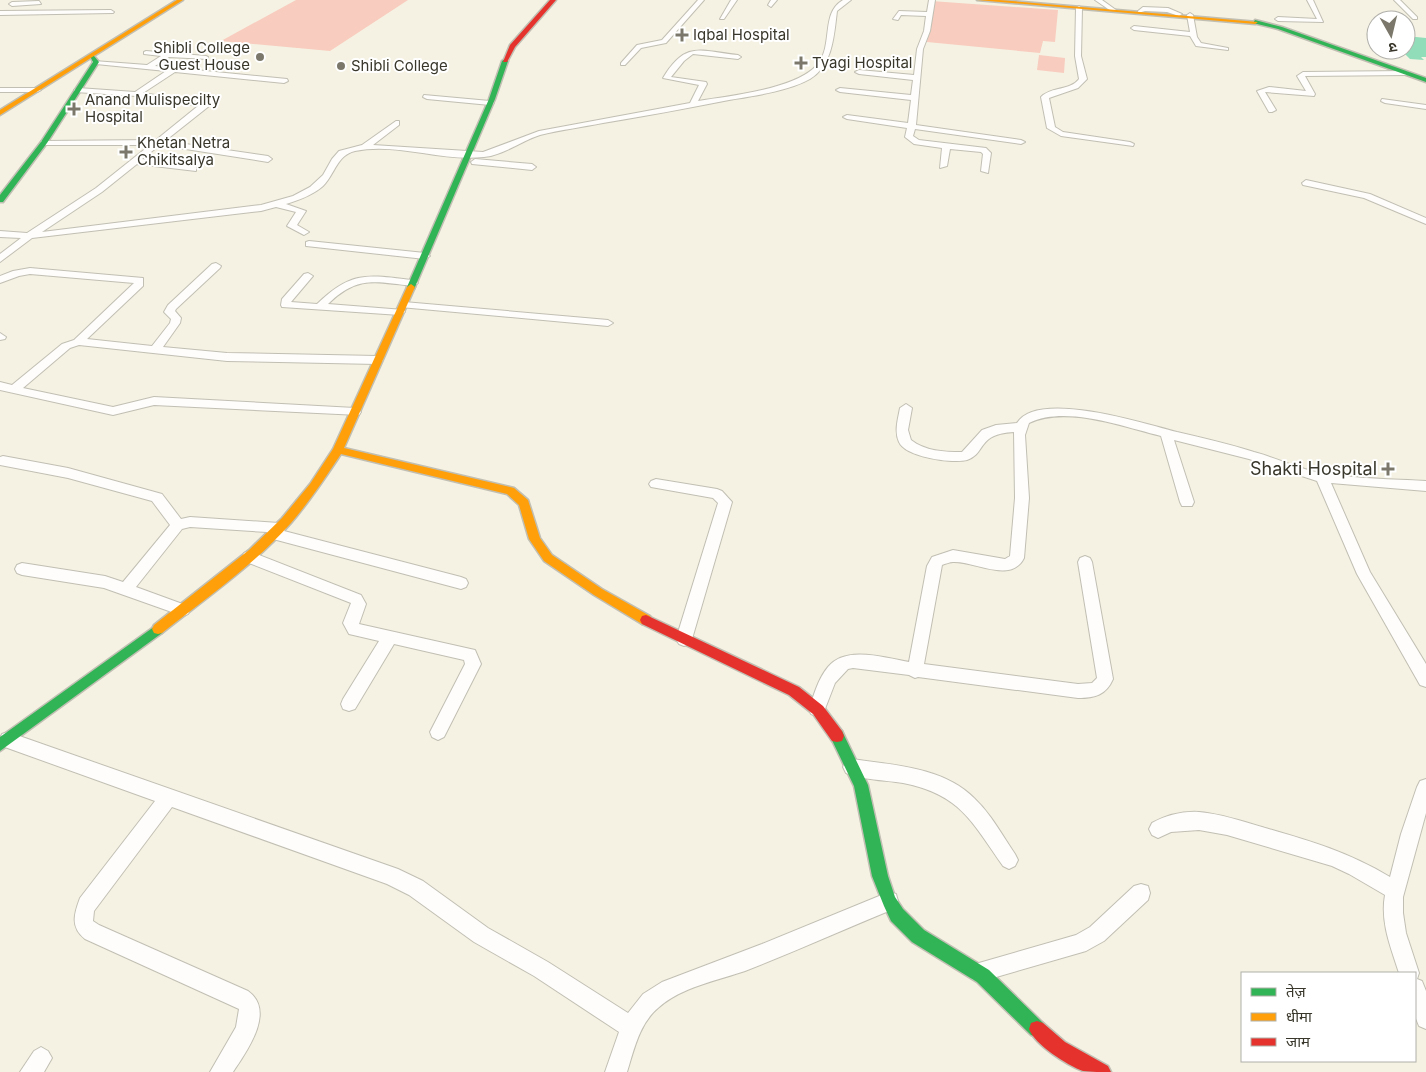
<svg xmlns="http://www.w3.org/2000/svg" width="1426" height="1072" viewBox="0 0 1426 1072" font-family="Inter,'Noto Sans Devanagari',sans-serif">
<style>
.green{fill:#f8ccbe}
.water{fill:#91ddba}
.lines{fill:none;stroke-linecap:round;stroke-linejoin:round}
.street-casing{stroke:#c1bfb3;stroke-width:2}
.fast-casing{stroke:#c1bfb3;stroke-width:3}
.slow-casing{stroke:#c1bfb3;stroke-width:3}
.jam-casing{stroke:#c1bfb3;stroke-width:3}
.street{fill:#fefdfb;fill-rule:evenodd}
.fast{fill:#30b455;fill-rule:evenodd}
.slow{fill:#ff9f0a;fill-rule:evenodd}
.jam{fill:#e5322d;fill-rule:evenodd}
.poi-dot{fill:#7b786b;stroke:#fff;stroke-width:2}
.labels{text-anchor:middle;stroke-width:4;stroke-linejoin:round;paint-order:stroke}
.far-poi-label{font-size:15px;fill:#39372b;stroke:#fff;text-anchor:start}
.poi-label{font-size:18px;fill:#39372b;stroke:#fff;text-anchor:end}
</style>
<rect width="100%" height="100%" fill="#f5f2e3"/>
<!-- green -->
<g class="green">
<polygon points="296,0 408,0 330,51 221,41"/>
<polygon points="931,1 1058,10 1055,42 1043,41 1040,53 927,42"/>
<polygon points="1039,55 1065,58 1064,73 1037,70"/>
</g>
<!-- water -->
<polygon class="water" points="1406,36 1426,38 1426,57 1421,57 1424,60 1410,59 1401,50 1406,50"/>
<g class="lines">
<!-- street casing -->
<g class="street-casing">
<g id="street">
<polygon points="698,0 704,0 666,43 641,48 625,65 621,65 621,63 637,45 662,40"/>
<polygon points="731,0 737,0 724,19 720,19"/>
<polygon points="771,0 777,0 771,7 768,5"/>
<path d="M843,0H851L837,11C834,35 833,65 810,79C789,91 753,96 729,100C688,108 646,116 603,123C583,127 560,130 540,135C521,141 504,155 484,157C442,162 397,142 355,151C337,155 335,174 323,186C313,195 299,200 286,204L306,211L297,225L309,232L304,235L287,226L296,212L276,207L261,211L32,238L0,262V254L21,238L0,237V231L27,233L96,188L150,145H41V141L156,140L198,106L136,96L75,92L74,90L78,88L135,92L166,71L96,64L92,62L94,61L147,65L161,56L144,54V52L146,51L206,56L208,57V59L169,57L155,66L287,79L288,81L284,83L175,72L143,93L203,103L214,97L218,99L165,141L268,156L272,159L268,162L160,145L142,159L193,166L196,167V171L137,164L102,192L42,232L261,205L293,196L310,187L323,175L332,159L339,151L362,145L396,121H399V125L373,145L483,152L539,131L690,103L699,85L663,78C686,40 700,51 738,55L741,57L738,59L693,54L684,61L671,77L706,82L707,84L698,101C730,96 796,89 817,65C834,46 820,13 843,0Z"/>
<polygon points="929,0 935,0 930,31 923,49 916,125 1021,140 1025,142 1021,144 915,129 913,136 919,140 986,148 991,153 988,173 981,171 983,154 981,152 950,149 947,166 940,168 942,148 914,144 905,137 907,128 847,119 843,117 847,115 908,123 911,100 840,92 836,90 840,88 911,95 913,80 859,74 855,72 859,70 914,75 917,49 924,31 926,16 901,15 898,20 893,19 899,11 927,12"/>
<polygon points="1095,0 1102,0 1116,10 1111,11"/>
<polygon points="1307,0 1313,0 1323,22 1278,21 1275,19 1278,17 1317,19"/>
<polygon points="1394,0 1400,0 1417,17 1417,19 1413,19"/>
<polygon points="39,1 41,4 12,6 9,4 12,2"/>
<path d="M1079,6L1082,8L1081,56L1087,79L1078,88L1049,98L1055,127L1063,132L1130,142L1134,144L1133,146L1061,136L1047,128L1041,97C1052,86 1070,91 1079,79L1075,56L1076,8Z"/>
<polygon points="1143,7 1168,8 1182,14 1179,16 1167,12 1145,11 1138,13 1138,11"/>
<polygon points="111,10 114,12 113,13 0,15 0,11"/>
<polygon points="1190,13 1193,15 1197,37 1201,43 1228,48 1228,50 1196,46 1190,36 1134,30 1131,28 1134,26 1190,32 1187,15"/>
<polygon points="1406,71 1410,73 1409,75 1305,76 1315,94 1314,96 1265,92 1276,110 1272,112 1269,112 1257,91 1269,87 1306,91 1297,76 1303,72"/>
<polygon points="0,88 37,88 41,90 37,92 0,92"/>
<polygon points="424,95 490,101 494,103 490,105 427,99 423,97"/>
<polygon points="1382,99 1426,105 1426,109 1385,103 1381,101"/>
<polygon points="475,159 532,164 536,167 532,170 472,164 471,162"/>
<polygon points="1306,180 1370,194 1426,218 1426,224 1364,198 1303,185 1302,183"/>
<polygon points="309,241 425,253 430,256 425,259 306,246 306,242"/>
<polygon points="216,263 221,266 220,268 176,309 175,311 181,318 180,323 163,347 227,353 377,356 383,360 377,364 227,361 79,345 70,348 23,388 113,407 154,397 355,408 361,412 359,415 154,405 113,415 0,390 0,382 12,385 62,344 74,340 134,283 30,274 19,276 0,283 0,276 13,271 30,268 143,278 143,286 87,339 152,346 170,323 171,319 164,312 168,305 212,264"/>
<path d="M308,273L313,276L291,302L317,304C352,270 368,275 413,280L418,283L413,286C375,282 358,275 328,304L404,310L405,312L400,315L282,307L281,305L282,299L304,274Z"/>
<polygon points="404,302 608,320 613,323 608,326 400,307 399,305"/>
<polygon points="0,333 6,337 5,339 0,340"/>
<path d="M906,404L912,408L908,430L911,440C925,451 944,452 962,452L982,430L996,425L1017,423C1037,389 1146,424 1177,432C1203,438 1229,444 1254,452C1277,458 1300,470 1323,473C1357,479 1392,479 1426,481V491L1331,483L1370,572L1426,664V687L1420,685L1357,574L1317,481L1249,459L1174,440L1194,502L1192,506H1182L1180,502L1161,436C1123,427 1066,405 1029,423L1025,435L1029,498L1024,558C1011,584 975,561 953,562C950,562 945,564 942,565L924,664L1078,684L1092,683L1097,678L1078,562L1080,558L1085,556L1090,558L1092,562L1113,679C1106,695 1095,698 1078,698L918,677L915,678L909,675L853,668L848,669L835,683L823,714L817,716L811,714L809,709C814,695 818,679 828,667C846,645 885,658 909,662L927,566L932,557L953,550L1005,559L1010,556L1015,498L1014,432C976,434 987,453 967,460C953,464 905,457 899,442C894,431 898,419 900,408Z"/>
<polygon points="3,456 68,468 162,494 181,519 190,517 279,523 284,524 286,528 284,531 461,577 466,579 468,583 466,587 461,589 273,539 268,538 267,532 190,527 182,529 136,587 188,606 190,610 188,614 183,616 104,588 22,575 17,573 15,569 17,565 22,563 105,576 123,582 170,525 152,501 68,478 0,465 0,457"/>
<polygon points="656,479 717,489 722,491 732,502 692,639 689,644 684,646 679,644 676,639 718,503 713,498 651,487 649,484 651,481"/>
<polygon points="249,551 361,595 366,604 359,624 475,650 481,664 444,737 438,740 432,737 430,732 465,664 464,660 394,644 355,709 349,711 343,709 341,704 343,699 379,641 349,634 343,623 351,603 244,561 242,557 244,553"/>
<path d="M8,732L398,869L423,881L488,928L548,962L628,1013L643,994L662,982L762,944L889,892L896,894L898,901L896,908C845,929 796,951 745,971C716,981 681,987 658,1008C639,1024 634,1050 627,1072H605L619,1032L534,976L474,942L409,895L387,884L172,807L94,911L93,921L99,925L248,991C276,1011 247,1051 233,1072H210L236,1027L239,1009L85,939C70,927 74,914 80,898L155,801L2,746L0,739L2,734Z"/>
<path d="M852,759C893,765 943,767 974,798C991,814 1002,835 1015,854L1018,860L1015,866L1009,869L1003,866C972,822 960,794 903,783C884,780 863,780 846,773L843,767L846,761Z"/>
<path d="M1426,779V813L1403,897V913L1406,933L1419,973L1417,979L1422,981L1426,991V1029L1419,1026L1415,1016V973H1399C1391,948 1380,922 1385,895L1349,874L1332,866L1227,835L1199,830L1171,832L1158,838L1152,835L1149,829L1152,823C1167,815 1182,811 1199,812C1221,814 1242,821 1262,827C1310,841 1346,851 1390,877L1401,834L1417,787L1420,781Z"/>
<polygon points="1141,884 1148,886 1150,893 1148,900 1104,941 1086,951 979,982 972,979 969,972 972,965 1076,935 1090,927 1134,886"/>
<polygon points="41,1047 48,1051 52,1058 44,1072 20,1072 34,1051"/>
</g>
</g>
<!-- fast casing -->
<g class="fast-casing">
<g id="fast">
<polygon points="1255,20 1282,27 1426,78 1426,82 1278,29 1253,23"/>
<polygon points="90,56 94,56 99,62 47,143 3,202 0,202 0,195 41,142 93,62"/>
<polygon points="505,59 508,61 495,99 415,287 414,289 408,289 407,287 489,99 502,61"/>
<polygon points="158,624 162,625 164,629 162,633 0,751 0,737"/>
<polygon points="837,730 842,731 868,785 888,876 895,897 903,909 924,930 989,970 1043,1023 1045,1029 1043,1035 1037,1037 1031,1035 977,982 912,942 891,921 884,906 872,876 854,786 830,736 832,731"/>
</g>
</g>
<!-- slow casing -->
<g class="slow-casing">
<g id="slow">
<polygon points="177,0 183,0 0,115 0,110"/>
<polygon points="977,0 999,0 1258,22 1255,24"/>
<path d="M411,284L415,287L344,448L514,488L528,500L540,538L552,555L602,589L650,616L652,620L650,624L646,625L642,624L594,595L544,561L529,539L519,505L507,494L341,454C325,478 310,501 291,523C254,565 206,598 162,633L158,634L154,633L152,629L154,625L249,550L282,518L310,484L333,449L407,287Z"/>
</g>
</g>
<!-- jam casing -->
<g class="jam-casing">
<g id="jam">
<polygon points="550,0 556,0 515,47 507,62 503,62 510,45"/>
<polygon points="646,615 799,687 823,706 842,731 844,736 842,741 837,742 832,741 813,714 789,695 642,624 640,620 642,616"/>
<path d="M1037,1021L1043,1023L1065,1042L1108,1066L1111,1072C1103,1072 1091,1072 1083,1071C1067,1065 1035,1045 1029,1029L1031,1023Z"/>
</g>
</g>
<!-- street -->
<use href="#street" class="street"/>
<!-- fast -->
<use href="#fast" class="fast"/>
<!-- slow -->
<use href="#slow" class="slow"/>
<!-- jam -->
<use href="#jam" class="jam"/>
</g>
<!-- markers -->
<g class="poi-dot">
<path d="M679.5 27.5h5v5h5v5h-5v5h-5v-5h-5v-5h5z"/>
<circle cx="260" cy="57" r="5"/>
<path d="M798.5 55.5h5v5h5v5h-5v5h-5v-5h-5v-5h5z"/>
<circle cx="341" cy="66" r="5"/>
<path d="M71.5 101.5h5v5h5v5h-5v5h-5v-5h-5v-5h5z"/>
<path d="M123.5 144.5h5v5h5v5h-5v5h-5v-5h-5v-5h5z"/>
<path d="M1385.5 461.5h5v5h5v5h-5v5h-5v-5h-5v-5h5z"/>
</g>
<g class="labels">
<!-- far-poi labels -->
<g class="far-poi-label">
<text x="693" y="40">Iqbal Hospital</text>
<text x="250" y="53" text-anchor="end">Shibli College<tspan x="250" dy="17">Guest House</tspan></text>
<text x="812" y="68">Tyagi Hospital</text>
<text x="351" y="71">Shibli College</text>
<text x="85" y="105">Anand Mulispecilty<tspan x="85" dy="17">Hospital</tspan></text>
<text x="137" y="148">Khetan Netra<tspan x="137" dy="17">Chikitsalya</tspan></text>
</g>
<!-- poi labels -->
<g class="poi-label">
<text x="1377" y="475">Shakti Hospital</text>
</g>
</g>
<!-- legend -->
<rect x="1241" y="972" width="175" height="90" fill="#ffffff" stroke="#b0afaa"/>
<rect x="1251" y="988" width="25" height="8" fill="#30b455" stroke="#b0afaa"/>
<text x="1286" y="997" font-size="15" fill="#39372b">तेज़</text>
<rect x="1251" y="1013" width="25" height="8" fill="#ff9f0a" stroke="#b0afaa"/>
<text x="1286" y="1022" font-size="15" fill="#39372b">धीमा</text>
<rect x="1251" y="1038" width="25" height="8" fill="#e5322d" stroke="#b0afaa"/>
<text x="1286" y="1047" font-size="15" fill="#39372b">जाम</text>
<!-- north arrow -->
<g transform="translate(1391 35) rotate(172)"><circle r="24" fill="#ffffff" stroke="#b0afaa"/>
<path d="M0-4L9 19L0 12L-9 19Z" fill="#7b786b"/>
<text y="-8" font-size="14" font-weight="bold" text-anchor="middle" fill="#39372b">उ</text>
</g>
</svg>
